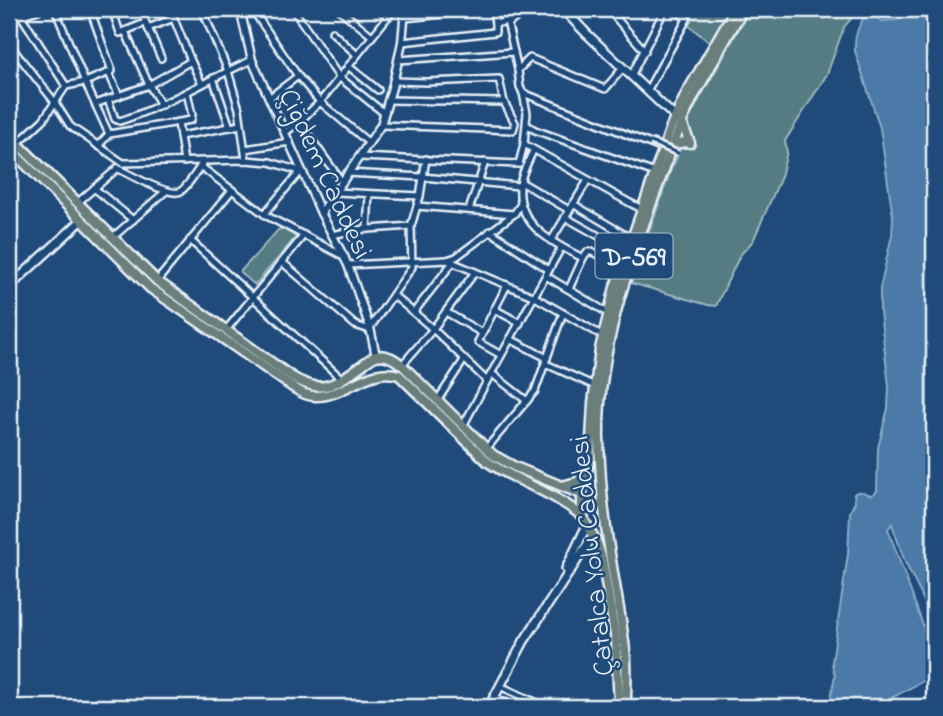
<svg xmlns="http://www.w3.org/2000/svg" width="943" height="716" viewBox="0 0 943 716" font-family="'Indie Flower',sans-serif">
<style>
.green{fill:#547c83;stroke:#9eb6be;stroke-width:2}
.water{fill:#4c7aa8;stroke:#8aaac8;stroke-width:2}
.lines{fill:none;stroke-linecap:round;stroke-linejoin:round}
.minor-casing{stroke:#e8f1f8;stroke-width:10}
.tertiary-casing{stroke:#e8f1f8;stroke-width:11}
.secondary-casing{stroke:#e8f1f8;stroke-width:12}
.primary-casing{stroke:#e8f1f8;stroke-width:13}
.trunk-casing{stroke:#e8f1f8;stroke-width:13}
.minor{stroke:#1f4a7a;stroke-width:5}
.tertiary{stroke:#1f4a7a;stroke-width:6}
.secondary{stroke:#1f4a7a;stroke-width:7}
.primary{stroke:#6b7f7c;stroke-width:8}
.trunk{stroke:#6b7f7c;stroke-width:8}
.pedestrian-bridge-casing{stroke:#e8f1f8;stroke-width:9;stroke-linecap:butt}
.pedestrian-bridge{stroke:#1f4a7a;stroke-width:3.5}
.labels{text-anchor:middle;stroke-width:5;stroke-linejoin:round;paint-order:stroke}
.shield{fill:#1f4a7a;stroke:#acbfd2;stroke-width:2}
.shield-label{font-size:26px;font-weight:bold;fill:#e8f1f8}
.street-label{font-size:28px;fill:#e8f1f8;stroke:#1f4a7a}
</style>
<rect width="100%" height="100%" fill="#1f4a7a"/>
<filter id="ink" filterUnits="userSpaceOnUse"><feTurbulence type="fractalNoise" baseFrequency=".0143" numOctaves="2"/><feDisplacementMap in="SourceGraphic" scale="14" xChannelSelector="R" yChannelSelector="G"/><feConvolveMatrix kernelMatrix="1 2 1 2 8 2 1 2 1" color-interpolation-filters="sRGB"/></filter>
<g filter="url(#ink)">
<!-- green -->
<g class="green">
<polygon points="681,9 723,9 728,13 710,43 687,24 690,17"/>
<polygon points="750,9 859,9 844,27 827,74 785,141 787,152 781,177 753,241 740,255 716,306 708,305 631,283 673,164 674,164 681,148 688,146 694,141 689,131 689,118"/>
<polygon points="283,228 296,237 255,285 240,272 278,230"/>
</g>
<!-- water -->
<path class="water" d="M908,9H934V621L905,562L892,524L888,529L924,628L927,640V655L934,662V675L879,705H875L871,707H829L835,675L833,669L832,662L848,554L850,512L855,502L854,494C859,489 866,494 872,495L877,491L878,448L888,408L889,386L880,312V288L892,235L893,217L880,128L855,51C854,38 857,27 865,16L873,15L881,21L897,20Z"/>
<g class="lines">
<!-- minor casing -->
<g class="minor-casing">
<g id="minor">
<polyline points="55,9 85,82 109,134"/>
<polyline points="112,9 120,33 145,23"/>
<polyline points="140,9 161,58"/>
<polyline points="170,9 191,61 202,84"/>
<polyline points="202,9 228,71 239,109 246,160"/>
<polyline points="252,9 298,76 320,102 369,143"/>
<polyline points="293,9 339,77 384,113"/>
<polyline points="339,9 372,36"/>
<polyline points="377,9 389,16"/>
<polyline points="493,9 495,24"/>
<polyline points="608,9 645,51"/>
<polyline points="20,14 66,86"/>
<polyline points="405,18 490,9"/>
<polyline points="508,24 527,9"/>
<polyline points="148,28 174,18"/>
<polyline points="125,31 149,85 161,105"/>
<polyline points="332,32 357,55"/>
<polyline points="402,42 495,32 495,24 507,21 518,70 520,87 523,93 527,113 524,144 519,164"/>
<polyline points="9,44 54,101 70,126 123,163"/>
<polyline points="398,60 514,52"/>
<polyline points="348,66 378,90"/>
<polyline points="518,70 530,58 605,89 623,68"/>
<polyline points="109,73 119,96"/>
<polyline points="631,76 665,9"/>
<polyline points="213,78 230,127"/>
<polyline points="647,91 687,19 675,9"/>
<polyline points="523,93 663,149"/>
<polyline points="269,98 298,76"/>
<path d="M108,99L115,119L120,121C166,106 208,79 252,60"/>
<polyline points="388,100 504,102"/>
<polyline points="95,104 149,85 191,61"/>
<polyline points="299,122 342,182"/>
<polyline points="178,123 184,162"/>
<polyline points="381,125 513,130 515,123 504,102 499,79 427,82 393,81"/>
<polyline points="527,125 535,130 655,173"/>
<polyline points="286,132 299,122 320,102 394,9"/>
<polyline points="180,136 241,125"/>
<polyline points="17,144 43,120 66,86 85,82 112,71 90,9"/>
<polyline points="524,144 630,203 642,209"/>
<polyline points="98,146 109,134 191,120 192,115 187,92"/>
<polyline points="245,149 290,142"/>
<path d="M533,151C528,162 520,176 520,188C517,225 554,244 583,258L587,252H592L622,266"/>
<polyline points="359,157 520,164"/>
<polyline points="123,163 246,160 270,162 303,172"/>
<polyline points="200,166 267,216 345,257"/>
<path d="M117,168C129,174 171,198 181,191C189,185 196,172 202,164"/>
<polyline points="347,173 423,177 519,186"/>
<polyline points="521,182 569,210"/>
<polyline points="94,188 133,220"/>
<polyline points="336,192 420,196"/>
<polyline points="77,203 118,168"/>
<polyline points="573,204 632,239"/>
<polyline points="417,206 514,214"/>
<polyline points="469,210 485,162"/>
<polyline points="264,214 301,171"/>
<polyline points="565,217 627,252"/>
<polyline points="367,229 369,194"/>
<polyline points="490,231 549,270"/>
<polyline points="332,235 355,230 411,226"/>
<polyline points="113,237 166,191"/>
<polyline points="190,240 342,379"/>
<polyline points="551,241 588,180"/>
<polyline points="447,260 456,257 514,214 521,204"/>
<polyline points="282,262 355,325 370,330"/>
<polyline points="348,265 447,260 535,297 603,336"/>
<polyline points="546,276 608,313"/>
<polyline points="157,281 232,190"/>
<polyline points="569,289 583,258"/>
<polyline points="393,295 433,329 487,381"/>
<polyline points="494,309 520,323"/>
<polyline points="414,312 453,262"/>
<polyline points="446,312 482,333"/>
<polyline points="370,328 412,267 411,226 420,196 426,159"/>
<polyline points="226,330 304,235"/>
<polyline points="510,339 547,358"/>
<polyline points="501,355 478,342 507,285"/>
<polyline points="546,364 595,386"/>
<polyline points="402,365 433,329 475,272"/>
<polyline points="491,373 527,401"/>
<polyline points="437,401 464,360"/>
<polyline points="463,426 487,381 561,248"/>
<polyline points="486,449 535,391 563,313"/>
<polyline points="500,686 546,707"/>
<polyline points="495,698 515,707"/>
</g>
</g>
<!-- tertiary casing -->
<g class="tertiary-casing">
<g id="tertiary">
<polyline points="240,9 252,60 321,213 348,265 370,328 376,356"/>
<polyline points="321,213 381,125 393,84 402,42 405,9"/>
</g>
</g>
<!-- secondary casing -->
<g class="secondary-casing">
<g id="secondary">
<polyline points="563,9 587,34 675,117"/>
<polyline points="9,18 38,9"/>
<polyline points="9,287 81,221"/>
<polyline points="566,569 586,527"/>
<polyline points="489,707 524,641 593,536"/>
</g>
</g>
<!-- primary casing -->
<g class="primary-casing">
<g id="primary">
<path d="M9,135L157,281L292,377C324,396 335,384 362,365C366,362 372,357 376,356C385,353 396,360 402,365L493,455L515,467L581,494"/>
<path d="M9,148L150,288L294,388C300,392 307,396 314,396C344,398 369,365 399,375L488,462C519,483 554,492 583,517"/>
<polyline points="562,486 577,482 586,473"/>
</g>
</g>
<!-- trunk casing -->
<g class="trunk-casing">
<g id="trunk">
<polyline points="674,144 685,142 690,143 682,123"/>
<path d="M583,514C587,504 594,504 603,505"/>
<polyline points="619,707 616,641 602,559 597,543 584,520 582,506 582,489 590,458 593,403 600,349 615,287 671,127 686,94 735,9"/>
<path d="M626,707C626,691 627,675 626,659C623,626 616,593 611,560C604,520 600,479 599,438C597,328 646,223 682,121L694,96L743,9"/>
</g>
</g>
<!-- minor -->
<use href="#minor" class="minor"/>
<!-- tertiary -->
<use href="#tertiary" class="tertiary"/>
<!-- secondary -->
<use href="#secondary" class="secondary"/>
<!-- primary -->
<use href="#primary" class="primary"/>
<!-- trunk -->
<use href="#trunk" class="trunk"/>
<!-- pedestrian-bridge casing -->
<g class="pedestrian-bridge-casing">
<polyline id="pedestrian-bridge" points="651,142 678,153"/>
</g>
<!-- pedestrian-bridge -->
<use href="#pedestrian-bridge" class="pedestrian-bridge"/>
</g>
</g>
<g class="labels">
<!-- shield labels -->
<rect class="shield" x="595.5" y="233.5" width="77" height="45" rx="5"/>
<g class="shield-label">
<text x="634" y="265">D-569</text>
</g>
<!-- street labels -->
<g class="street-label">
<text transform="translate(327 173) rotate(65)" y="10">Çiğdem Caddesi</text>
<text transform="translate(590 556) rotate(-96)" y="10">Çatalca Yolu Caddesi</text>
</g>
</g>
<!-- margin -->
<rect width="943" height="716" fill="none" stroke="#1f4a7a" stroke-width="35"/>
<rect x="18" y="18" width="908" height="681" fill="none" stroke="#e8f1f8" stroke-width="2.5" filter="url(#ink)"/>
</svg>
